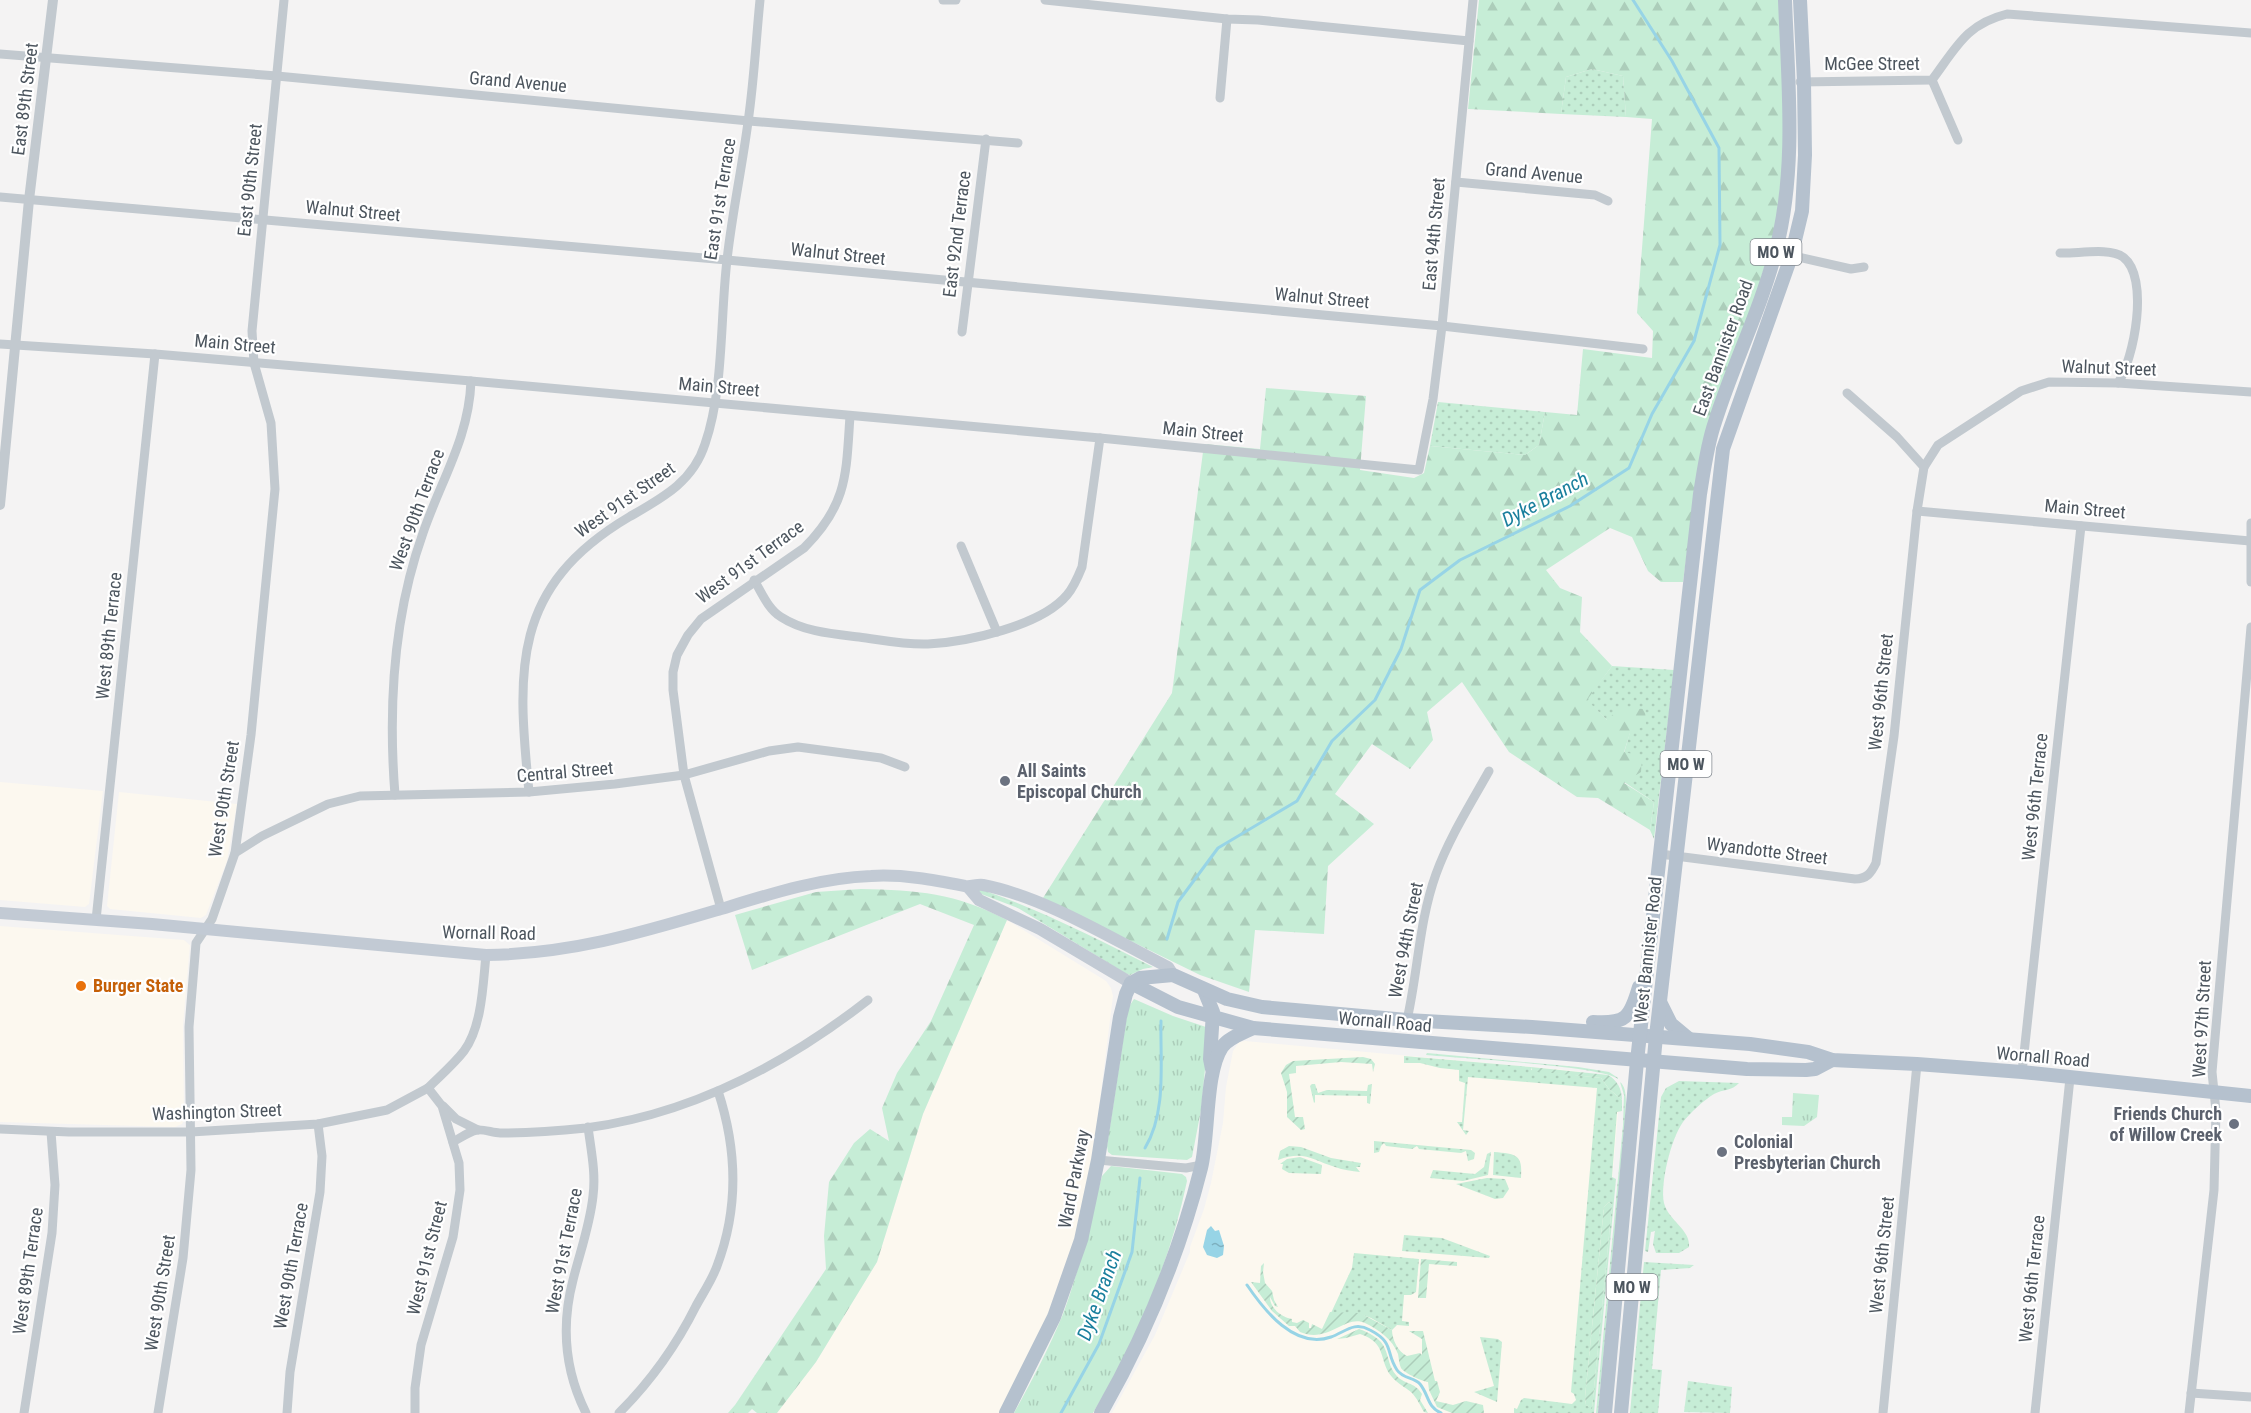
<svg xmlns="http://www.w3.org/2000/svg" width="2251" height="1413" viewBox="0 0 2251 1413" font-family="'Roboto Condensed',sans-serif">
<style>
.commercial{fill:#fcf8ef}
.grass{fill:url(#grass-dots);fill-rule:evenodd}
.forest{fill:url(#forest-firs)}
.park{fill:url(#park-tufts)}
.garden{fill:url(#garden-furrows)}
.water{fill:url(#water-ripples)}
.lines{fill:none;stroke-linecap:round;stroke-linejoin:round}
.stream{stroke:#97d4e6;stroke-width:3}
.minor{stroke:#c2c9cf;stroke-width:9}
.tertiary{stroke:#c2c9cf;stroke-width:10}
.secondary{stroke:#c2cad4;stroke-width:12}
.primary{stroke:#b5c1ce;stroke-width:14}
.worship-dot{fill:#6b7280;stroke:#fff;stroke-width:2}
.food-dot{fill:#e8710a;stroke:#fff;stroke-width:2}
.labels{text-anchor:middle;stroke-width:4.5;stroke-linejoin:round;paint-order:stroke}
.shield{fill:#fff;stroke:#82888e;stroke-width:1.5}
.shield-label{font-size:16px;font-weight:bold;fill:#4c555e}
.street-label{font-size:18px;fill:#4c555e;stroke:#fff}
.worship-label{font-size:18px;font-weight:bold;fill:#5b616d;stroke:#fff;text-anchor:start}
.food-label{font-size:18px;font-weight:bold;fill:#c56008;stroke:#fff;text-anchor:start}
.water-label{font-size:20px;font-style:italic;fill:#1a7f9d;stroke:#fff}
</style>
<defs>
<pattern id="grass-dots" width="8" height="8" patternUnits="userSpaceOnUse" patternTransform="scale(1.5)"><rect width="8" height="8" fill="#c6edd6"/><path d="M2 2h.1M6 6h.1" fill="none" stroke="#accdba" stroke-width="1.8" stroke-linecap="round"/></pattern>
<pattern id="forest-firs" width="22" height="20" patternUnits="userSpaceOnUse" patternTransform="scale(1.5)"><rect width="22" height="20" fill="#c6edd6"/><path d="M5 1l3.5 6h-7zM16 11l3.5 6h-7z" fill="#accdba"/></pattern>
<pattern id="park-tufts" width="24" height="20" patternUnits="userSpaceOnUse" patternTransform="scale(1.5)"><rect width="24" height="20" fill="#c6edd6"/><path d="M3 7l-1-3M5 7V3M7 7l1-3M15 17l-1-3M17 17v-4M19 17l1-3" fill="none" stroke="#accdba"/></pattern>
<pattern id="garden-furrows" width="10" height="10" patternUnits="userSpaceOnUse" patternTransform="scale(1.5)"><rect width="10" height="10" fill="#c6edd6"/><path d="M-1 1l2-2M0 10L10 0M9 11l2-2" fill="none" stroke="#accdba"/></pattern>
<pattern id="water-ripples" width="26" height="14" patternUnits="userSpaceOnUse" patternTransform="scale(1.5)"><rect width="26" height="14" fill="#97d4e6"/><path d="M2 4q2-2 4 0t4 0M15 11q2-2 4 0t4 0" fill="none" stroke="#7dafbe"/></pattern>
</defs>
<rect width="100%" height="100%" fill="#f4f3f3"/>
<!-- commercial -->
<g class="commercial">
<polygon points="0,782 103,791 89,904 85,907 0,900"/>
<polygon points="119,792 237,804 227,861 206,915 201,918 110,909 107,906"/>
<polygon points="1007,920 1106,981 1111,988 1113,996 1096,1132 1086,1193 1071,1254 1044,1326 1000,1413 777,1413 816,1362 877,1262 923,1114"/>
<polygon points="0,926 184,940 190,945 183,1025 184,1120 182,1124 175,1127 0,1122"/>
<polygon points="1245,1041 1576,1071 1602,1076 1620,1091 1592,1413 1112,1413 1155,1335 1190,1252 1190,1247 1204,1209 1211,1183 1223,1123 1226,1087 1233,1051 1239,1042"/>
</g>
<!-- grass -->
<g class="grass">
<polygon points="1592,69 1623,76 1626,117 1561,114 1566,77"/>
<polygon points="1438,402 1545,412 1539,445 1525,455 1430,446"/>
<polygon points="1612,666 1674,670 1654,839 1650,830 1654,802 1624,782 1624,753 1630,732 1607,720 1586,700"/>
<path d="M976,888C1038,908 1095,938 1153,967L1143,969L1130,975L1125,973L1018,908L976,892Z"/>
<path d="M1427,1053L1578,1067L1609,1072L1618,1078V1079C1605,1066 1455,1058 1426,1055Z"/>
<path d="M1404,1056L1531,1067V1070L1601,1078L1609,1089L1622,1100V1111L1617,1112L1612,1177L1616,1179L1594,1413H1514V1408L1517,1409L1521,1400L1524,1398L1572,1404L1576,1400L1574,1394L1571,1392L1597,1088L1468,1077L1463,1130L1469,1131L1466,1135L1457,1122H1462L1465,1083L1459,1081V1070L1440,1068L1420,1063H1404ZM1609,1202L1612,1205L1592,1408L1586,1405L1585,1397L1604,1207Z"/>
<path d="M1679,1081L1739,1083C1732,1091 1723,1089 1714,1094C1704,1100 1690,1113 1683,1122C1671,1139 1660,1183 1664,1203C1668,1220 1691,1230 1689,1247L1679,1253H1656L1653,1244L1655,1231L1651,1232L1648,1252L1645,1251L1661,1097L1666,1088Z"/>
<path d="M1620,1082C1629,1089 1625,1109 1625,1121L1598,1413H1596L1623,1125L1624,1095Z"/>
<polygon points="1312,1084 1315,1084 1318,1093 1327,1090 1367,1091 1368,1085 1372,1084 1370,1104 1367,1103 1367,1096 1315,1095 1315,1102 1314,1103 1310,1086"/>
<polygon points="1374,1141 1471,1150 1475,1153 1474,1159 1468,1161 1466,1151 1461,1153 1419,1149 1417,1146 1412,1149 1386,1146 1384,1143 1381,1146 1379,1152 1374,1153"/>
<path d="M1289,1146L1301,1147L1331,1158L1361,1163L1360,1167H1356L1360,1172C1352,1171 1343,1170 1335,1167C1312,1160 1304,1150 1278,1160L1280,1151Z"/>
<polygon points="1491,1152 1488,1175 1463,1181 1430,1178 1433,1170 1475,1174 1484,1167 1487,1154"/>
<path d="M1494,1152C1516,1154 1523,1154 1521,1178L1493,1175Z"/>
<polygon points="1300,1157 1322,1165 1321,1174 1289,1173 1282,1169 1283,1164 1280,1164 1287,1159"/>
<polygon points="1487,1178 1505,1179 1509,1189 1503,1198 1495,1199 1456,1184"/>
<polygon points="1404,1235 1442,1238 1490,1256 1489,1258 1402,1251"/>
<polygon points="1354,1253 1419,1259 1416,1292 1411,1295 1404,1295 1402,1321 1409,1322 1409,1326 1397,1325 1392,1330 1371,1318 1357,1313 1331,1313 1352,1268"/>
<polygon points="1644,1262 1694,1265 1690,1268 1661,1270 1652,1369 1662,1370 1658,1413 1630,1413"/>
<polygon points="1480,1337 1498,1339 1502,1342 1497,1402 1474,1392 1494,1386"/>
<polygon points="1688,1381 1732,1387 1730,1413 1684,1412"/>
</g>
<!-- forest -->
<g class="forest">
<polygon points="1479,0 1779,0 1785,117 1780,199 1773,238 1758,288 1699,463 1683,582 1661,582 1648,571 1632,537 1610,528 1546,570 1560,588 1582,597 1580,632 1612,666 1587,700 1607,720 1620,708 1645,709 1646,725 1630,733 1624,752 1642,756 1641,772 1624,783 1654,802 1650,830 1598,798 1577,797 1509,752 1462,682 1427,712 1433,740 1410,769 1372,744 1335,794 1374,824 1328,866 1324,934 1255,930 1249,992 1200,975 1043,898 1172,693 1204,444 1260,449 1266,388 1366,396 1360,470 1414,478 1424,473 1430,446 1525,455 1539,445 1545,412 1577,415 1583,349 1652,358 1653,331 1637,313 1652,119 1626,117 1623,76 1592,69 1566,77 1561,114 1468,109"/>
<path d="M861,889C917,890 956,893 1007,920L923,1114L877,1262L816,1362L777,1413H757L752,1409L748,1413H728L735,1405L826,1269L824,1236L829,1182L854,1143L870,1129L889,1141L882,1108L897,1073L931,1021L974,925L920,904L752,970L735,915L816,892Z"/>
</g>
<!-- park -->
<g class="park">
<polygon points="1134,999 1173,1016 1209,1028 1201,1110 1192,1157 1187,1160 1112,1155 1108,1152 1107,1146 1128,1008"/>
<polygon points="1793,1093 1819,1095 1817,1117 1804,1126 1782,1125 1782,1117 1792,1117"/>
<path d="M1111,1166L1182,1174L1186,1177L1187,1181C1170,1263 1136,1341 1093,1413H1014C1032,1381 1049,1348 1063,1314C1080,1269 1089,1222 1102,1176Z"/>
</g>
<!-- garden -->
<g class="garden">
<polygon points="1363,1057 1371,1059 1375,1064 1373,1072 1372,1064 1341,1062 1296,1066 1296,1073 1289,1074 1295,1117 1303,1117 1305,1129 1301,1130 1287,1117 1287,1092 1281,1073 1286,1065 1293,1061"/>
<path d="M1531,1067L1608,1075C1617,1080 1622,1089 1622,1100L1609,1089L1601,1078L1532,1071Z"/>
<polygon points="1609,1202 1612,1205 1592,1409 1586,1405 1585,1397 1604,1207"/>
<polygon points="1421,1259 1457,1262 1457,1266 1429,1264 1426,1298 1418,1298"/>
<path d="M1264,1263L1263,1272L1265,1283L1272,1291L1274,1300L1278,1307L1275,1306L1270,1297C1270,1308 1281,1317 1292,1319V1322L1297,1323L1303,1320L1309,1323V1328H1311L1312,1324L1322,1329L1330,1312L1360,1313L1392,1330C1392,1339 1398,1352 1407,1356L1420,1353L1422,1355V1339L1409,1331H1423L1435,1381H1437L1440,1392L1436,1401L1453,1405L1466,1401L1483,1405L1484,1413H1452L1437,1407L1429,1390L1428,1382C1424,1382 1404,1373 1401,1368C1399,1364 1399,1359 1398,1354C1393,1340 1378,1329 1365,1323C1345,1314 1329,1344 1300,1332L1295,1326H1289L1272,1311L1251,1282L1260,1283L1261,1266Z"/>
<path d="M1359,1329C1368,1332 1382,1339 1385,1349C1389,1358 1389,1367 1396,1375C1404,1385 1414,1381 1422,1394L1420,1400L1428,1413L1424,1412C1420,1405 1417,1398 1411,1392C1405,1387 1398,1384 1392,1377C1378,1361 1388,1343 1360,1334L1346,1338L1337,1339Z"/>
</g>
<!-- water -->
<polygon class="water" points="1211,1226 1215,1231 1219,1230 1224,1246 1223,1255 1217,1258 1207,1255 1203,1247 1207,1230"/>
<g class="lines">
<!-- stream -->
<g class="stream">
<polyline points="1167,939 1178,902 1218,848 1297,801 1332,741 1375,700 1401,649 1420,590 1460,560 1570,506 1629,468 1652,414 1694,341 1720,245 1719,148 1672,61 1633,0"/>
<path d="M1145,1148C1167,1112 1160,1061 1161,1021"/>
<path d="M1247,1285C1264,1310 1295,1350 1331,1337C1345,1332 1354,1321 1370,1330C1395,1343 1385,1352 1397,1370C1403,1379 1414,1377 1420,1384C1429,1395 1427,1407 1441,1413"/>
<polyline points="1061,1413 1099,1344 1132,1252 1140,1178"/>
</g>
<!-- minor -->
<g class="minor">
<polyline points="943,0 956,0"/>
<polyline points="1045,0 1227,19 1258,20 1469,41"/>
<polyline points="0,54 277,76 749,121 1018,143"/>
<polyline points="1932,80 1958,140"/>
<path d="M1800,82L1932,80C1956,48 1966,24 2007,14L2251,33"/>
<polyline points="1220,98 1227,19"/>
<polyline points="1456,182 1595,195 1608,201"/>
<polyline points="0,197 727,260 1442,326 1643,349"/>
<polyline points="1776,252 1851,269 1864,267"/>
<path d="M2060,253C2076,254 2110,247 2123,257C2150,277 2134,359 2118,383"/>
<polyline points="962,332 986,139"/>
<polyline points="0,344 155,354 471,381 1100,438 1419,470 1433,399 1442,326 1473,0"/>
<polyline points="1924,467 1938,445 2021,391 2049,382 2118,383 2251,392"/>
<polyline points="1917,511 2250,541"/>
<polyline points="2251,523 2251,582"/>
<polyline points="961,546 997,632"/>
<path d="M754,580C762,593 768,609 781,617C804,632 833,634 859,637C882,640 905,645 928,644C967,642 1041,626 1067,595C1074,587 1078,577 1082,567L1100,438"/>
<path d="M529,792C517,670 511,587 629,517C662,498 693,482 705,444C724,389 720,319 727,260C732,214 742,168 748,122C754,81 756,40 760,0"/>
<path d="M395,795C388,706 393,617 423,533C441,480 469,438 471,381"/>
<polyline points="235,853 262,836 328,804 360,796 529,792 615,784 684,775 769,751 798,747 881,758 905,767"/>
<path d="M1660,854L1855,879C1867,879 1871,873 1876,863L1894,736L1917,511L1924,467L1897,437L1847,393"/>
<path d="M721,909L684,775L673,690V672L677,655L688,635L701,619L804,548C848,504 846,474 850,416"/>
<polyline points="96,920 155,354"/>
<path d="M1407,1020C1418,972 1419,921 1436,874C1449,838 1470,805 1489,771"/>
<polyline points="2022,1072 2081,526"/>
<polyline points="443,1106 456,1119 478,1130"/>
<polyline points="0,1129 69,1132 191,1132 318,1124 387,1110 428,1088"/>
<path d="M453,1142C460,1138 470,1131 477,1130C484,1129 493,1133 500,1133C529,1133 557,1131 586,1128C691,1114 786,1064 868,1000"/>
<polyline points="1098,1160 1186,1168 1202,1165"/>
<polyline points="2191,1393 2251,1397"/>
<polyline points="24,1413 52,1233 55,1185 51,1132"/>
<polyline points="158,1413 183,1258 191,1170 189,1027 196,943 212,919 235,853 251,735 275,489 271,423 254,363 252,331 284,0"/>
<polyline points="287,1413 290,1372 320,1192 322,1156 318,1124"/>
<path d="M415,1413V1388L421,1345L453,1237L460,1190L459,1163L442,1106L428,1088C440,1076 454,1064 464,1051C482,1027 483,984 486,955"/>
<path d="M586,1413C565,1371 561,1326 573,1280C580,1252 590,1225 593,1196C596,1173 591,1150 588,1127"/>
<path d="M619,1413C650,1382 676,1346 696,1306C703,1293 712,1280 717,1266C739,1208 737,1149 718,1091"/>
<polyline points="1883,1413 1917,1064"/>
<polyline points="2035,1413 2070,1078"/>
<polyline points="2189,1413 2214,1190 2216,1111 2212,1072 2251,627"/>
</g>
<!-- tertiary -->
<polyline class="tertiary" points="0,505 29,200 53,0"/>
<!-- secondary -->
<g class="secondary">
<polyline points="968,887 979,900 1040,929 1131,983"/>
<path d="M0,913L152,924L486,955C571,954 640,933 721,909C770,894 819,878 871,876C903,874 934,880 965,886C971,887 977,884 983,885C1045,897 1112,939 1168,967L1173,975"/>
</g>
<!-- primary -->
<g class="primary">
<polyline points="1131,983 1178,1007 1253,1028 1747,1069 1806,1070 1815,1069 1832,1060"/>
<polyline points="1204,990 1213,1012 1210,1059 1212,1069"/>
<polyline points="1661,1004 1671,1024 1689,1039"/>
<path d="M1593,1022C1626,1024 1630,1018 1639,987"/>
<polyline points="1006,1413 1054,1317 1081,1240 1098,1160 1120,1017 1126,994 1131,983 1140,978 1173,975 1227,999 1262,1007 1407,1020 1532,1027 1750,1044 1808,1052 1832,1060 1917,1064 2022,1072 2251,1096"/>
<path d="M1101,1413C1145,1336 1179,1255 1201,1168C1209,1137 1205,1072 1222,1047C1228,1038 1243,1033 1253,1028"/>
<path d="M1605,1413L1637,1061L1700,494C1704,470 1707,445 1715,422C1733,364 1761,309 1776,250C1797,168 1788,83 1785,0"/>
<polyline points="1621,1413 1656,1036 1723,449 1791,257 1802,211 1805,155 1804,82 1800,0"/>
</g>
</g>
<!-- markers -->
<g class="worship-dot">
<circle cx="1005" cy="781" r="6"/>
<circle cx="2234" cy="1124" r="6"/>
<circle cx="1722" cy="1152" r="6"/>
</g>
<circle class="food-dot" cx="81" cy="986" r="6"/>
<g class="labels">
<!-- shield labels -->
<g class="shield">
<rect x="1750.5" y="239" width="51" height="26" rx="4.5"/>
<rect x="1660.5" y="751" width="51" height="26" rx="4.5"/>
<rect x="1606.5" y="1274" width="51" height="26" rx="4.5"/>
</g>
<g class="shield-label">
<text x="1776" y="258">MO W</text>
<text x="1686" y="770">MO W</text>
<text x="1632" y="1293">MO W</text>
</g>
<!-- street labels -->
<g class="street-label">
<text x="1872" y="70">McGee Street</text>
<text transform="translate(518 82) rotate(5)" y="6">Grand Avenue</text>
<text transform="translate(25 99) rotate(-83)" y="6">East 89th Street</text>
<text transform="translate(1534 173) rotate(5)" y="6">Grand Avenue</text>
<text transform="translate(250 180) rotate(-84)" y="6">East 90th Street</text>
<text transform="translate(720 199) rotate(-81)" y="6">East 91st Terrace</text>
<text transform="translate(353 211) rotate(5)" y="6">Walnut Street</text>
<text transform="translate(957 234) rotate(-83)" y="6">East 92nd Terrace</text>
<text transform="translate(1434 234) rotate(-85)" y="6">East 94th Street</text>
<text transform="translate(838 254) rotate(6)" y="6">Walnut Street</text>
<text transform="translate(1322 298) rotate(5)" y="6">Walnut Street</text>
<text transform="translate(235 344) rotate(5)" y="6">Main Street</text>
<text transform="translate(1723 348) rotate(-70)" y="6">East Bannister Road</text>
<text transform="translate(2109 368) rotate(2)" y="6">Walnut Street</text>
<text transform="translate(719 387) rotate(5)" y="6">Main Street</text>
<text transform="translate(1203 432) rotate(6)" y="6">Main Street</text>
<text transform="translate(625 500) rotate(-35)" y="6">West 91st Street</text>
<text transform="translate(2085 509) rotate(5)" y="6">Main Street</text>
<text transform="translate(417 510) rotate(-70)" y="6">West 90th Terrace</text>
<text transform="translate(750 562) rotate(-36)" y="6">West 91st Terrace</text>
<text transform="translate(109 636) rotate(-84)" y="6">West 89th Terrace</text>
<text transform="translate(1881 692) rotate(-84)" y="6">West 96th Street</text>
<text transform="translate(565 772) rotate(-5)" y="6">Central Street</text>
<text transform="translate(2035 797) rotate(-84)" y="6">West 96th Terrace</text>
<text transform="translate(224 799) rotate(-81)" y="6">West 90th Street</text>
<text transform="translate(1767 851) rotate(7)" y="6">Wyandotte Street</text>
<text transform="translate(489 933) rotate(1)" y="6">Wornall Road</text>
<text transform="translate(1406 940) rotate(-79)" y="6">West 94th Street</text>
<text transform="translate(1648 950) rotate(-84)" y="6">West Bannister Road</text>
<text transform="translate(2202 1019) rotate(-87)" y="6">West 97th Street</text>
<text transform="translate(1385 1022) rotate(5)" y="6">Wornall Road</text>
<text transform="translate(2043 1057) rotate(5)" y="6">Wornall Road</text>
<text transform="translate(217 1112) rotate(-2)" y="6">Washington Street</text>
<text transform="translate(1074 1179) rotate(-79)" y="6">Ward Parkway</text>
<text transform="translate(564 1251) rotate(-79)" y="6">West 91st Terrace</text>
<text transform="translate(1882 1255) rotate(-84)" y="6">West 96th Street</text>
<text transform="translate(427 1258) rotate(-76)" y="6">West 91st Street</text>
<text transform="translate(291 1266) rotate(-80)" y="6">West 90th Terrace</text>
<text transform="translate(28 1271) rotate(-82)" y="6">West 89th Terrace</text>
<text transform="translate(2032 1279) rotate(-84)" y="6">West 96th Terrace</text>
<text transform="translate(160 1293) rotate(-81)" y="6">West 90th Street</text>
</g>
<!-- worship labels -->
<g class="worship-label">
<text x="1017" y="777">All Saints<tspan x="1017" dy="21">Episcopal Church</tspan></text>
<text x="2222" y="1120" text-anchor="end">Friends Church<tspan x="2222" dy="21">of Willow Creek</tspan></text>
<text x="1734" y="1148">Colonial<tspan x="1734" dy="21">Presbyterian Church</tspan></text>
</g>
<!-- food labels -->
<g class="food-label">
<text x="93" y="992">Burger State</text>
</g>
<!-- water labels -->
<g class="water-label">
<text transform="translate(1545 499) rotate(-28)" y="7">Dyke Branch</text>
<text transform="translate(1099 1295) rotate(-70)" y="7">Dyke Branch</text>
</g>
</g>
</svg>
